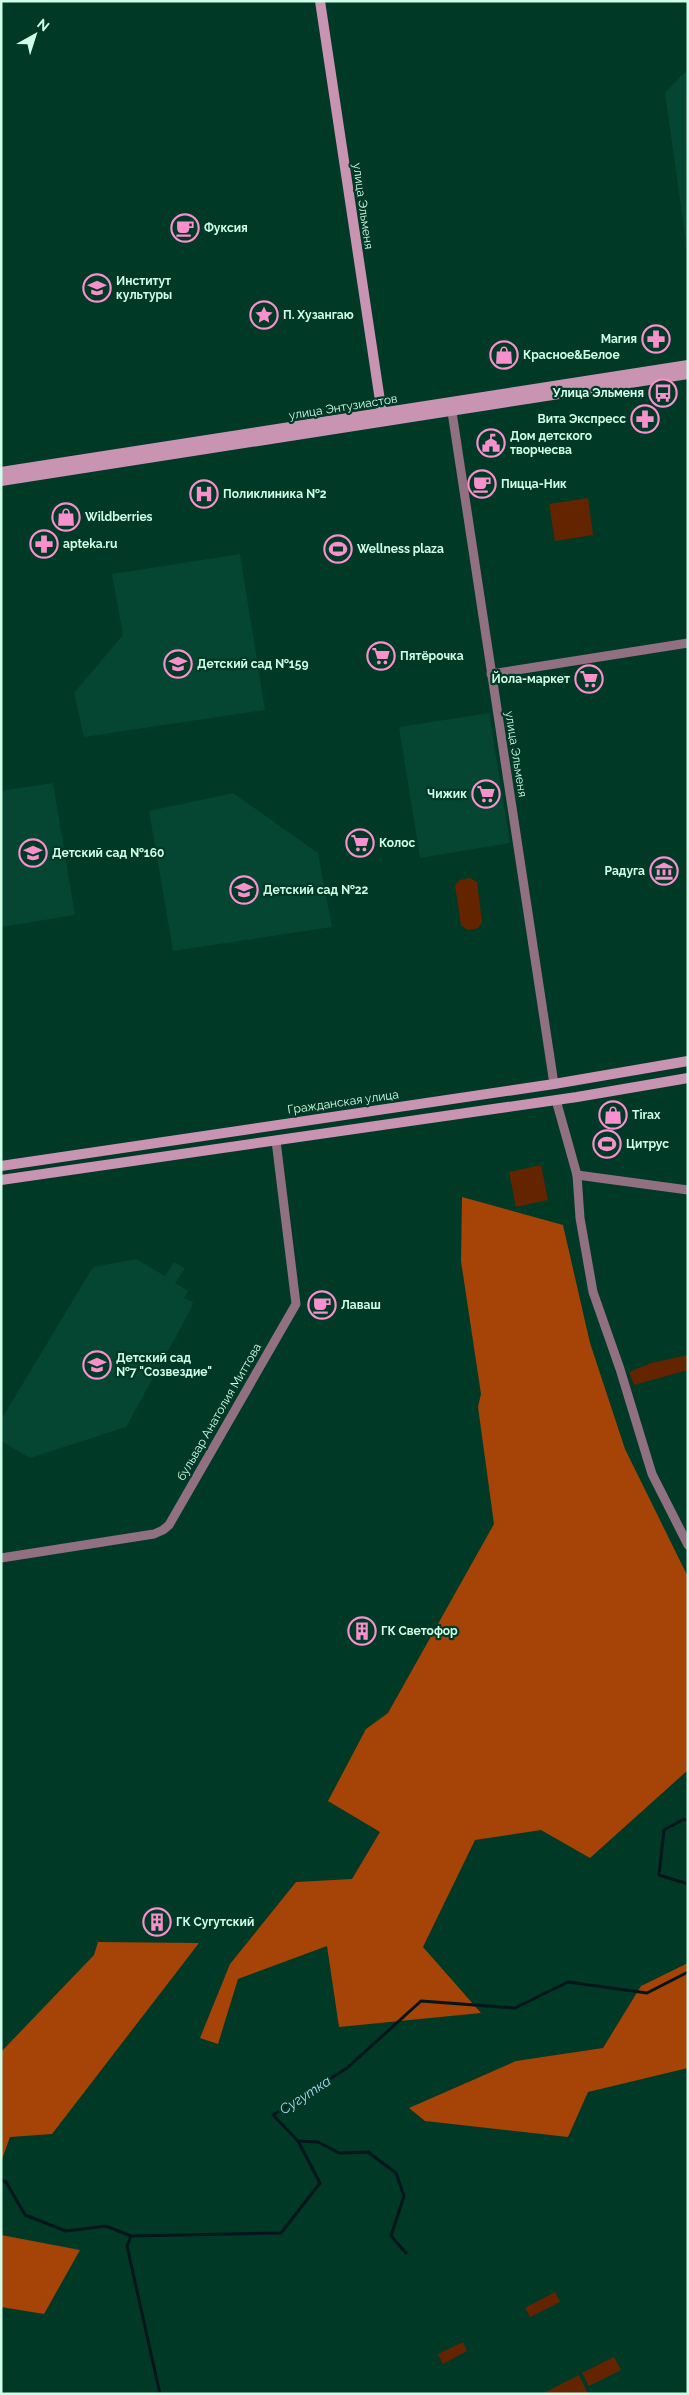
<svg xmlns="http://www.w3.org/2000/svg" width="689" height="2395" viewBox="0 0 689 2395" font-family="Raleway,sans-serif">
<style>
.built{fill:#044631}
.green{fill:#652400}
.forest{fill:#a64307}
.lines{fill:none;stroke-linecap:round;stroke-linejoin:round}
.stream{stroke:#04161c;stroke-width:3}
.street{stroke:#917082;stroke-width:9}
.secondary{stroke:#c994b2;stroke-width:10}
.labels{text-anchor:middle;stroke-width:4.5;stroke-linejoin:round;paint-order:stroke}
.street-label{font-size:12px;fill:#d0fee8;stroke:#003926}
.poi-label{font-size:12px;font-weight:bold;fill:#d0fee8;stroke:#003926;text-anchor:start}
.water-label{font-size:14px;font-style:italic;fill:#a3dff7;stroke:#003926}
</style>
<rect width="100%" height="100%" fill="#003926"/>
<!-- built -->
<g class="built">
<polygon points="688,72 688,257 665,93 684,73"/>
<polygon points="240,554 265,710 84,737 74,693 123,635 112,574"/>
<polygon points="489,713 510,843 420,858 399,727"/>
<polygon points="53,783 75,915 1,927 1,791"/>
<polygon points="233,793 318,853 332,927 173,951 149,811"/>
<polygon points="136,1259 165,1276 174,1262 185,1268 175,1283 188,1291 184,1298 193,1302 191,1309 126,1427 30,1458 1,1441 1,1420 93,1267"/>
</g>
<!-- green -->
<g class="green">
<polygon points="588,498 593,535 555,541 549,504"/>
<polygon points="470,878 477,882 482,922 478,928 467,930 461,925 455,885 460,880"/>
<polygon points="541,1165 548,1200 516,1207 509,1172"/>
<polygon points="688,1355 688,1370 634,1385 629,1372 651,1363"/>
<polygon points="555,2292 560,2302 530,2317 525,2308"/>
<polygon points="463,2342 467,2351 443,2364 438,2354"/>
<polygon points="614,2357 621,2370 589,2386 582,2373"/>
<polygon points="579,2375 588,2394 542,2394"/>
</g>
<!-- forest -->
<g class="forest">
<polygon points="462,1197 563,1225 590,1343 625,1449 688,1577 688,1770 590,1858 541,1830 475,1840 423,1947 481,2013 339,2027 327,1946 238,1979 218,2044 200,2038 230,1964 296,1882 352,1879 380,1832 328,1801 366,1729 388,1713 494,1524 478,1407 481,1394 461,1261"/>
<polygon points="98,1942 199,1943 52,2134 10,2137 1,2162 1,2052 94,1955"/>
<polygon points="688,1963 688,2068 588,2092 568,2137 425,2121 409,2108 516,2061 603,2048 641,1986"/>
<polygon points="1,2235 80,2250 44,2314 1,2307"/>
</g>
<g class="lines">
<!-- stream -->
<g class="stream">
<polyline points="688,1821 684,1819 664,1830 659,1875 688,1884"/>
<polyline points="298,2141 318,2142 339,2153 368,2152 396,2173 404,2196 391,2236 406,2253"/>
<polyline points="1,2180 6,2182 25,2215 66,2231 106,2226 131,2236 281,2233 320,2183 298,2141 273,2115 347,2068 421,2001 515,2008 568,1982 647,1993 688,1972"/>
<polyline points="131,2236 127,2246 160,2394"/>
</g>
<!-- street -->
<g class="street">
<polyline points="452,412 554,1084"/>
<polyline points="491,674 688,643"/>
<polyline points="556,1100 577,1175 580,1218 593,1292 620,1369 652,1474 688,1545"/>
<polyline points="577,1175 688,1190"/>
<polyline points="1,1558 154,1534 163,1530 169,1525 296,1304 276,1141"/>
</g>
<!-- secondary -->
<g class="secondary">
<polyline points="320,1 382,414"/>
<polyline points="1,472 688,365"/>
<polyline points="1,481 688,374"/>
<polyline points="1,1166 554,1084 688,1061"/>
<polyline points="1,1180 577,1097 688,1078"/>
</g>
</g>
<!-- icons -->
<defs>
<g id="cafe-ring" transform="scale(1.4375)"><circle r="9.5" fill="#003926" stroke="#f790cd" stroke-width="1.5"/><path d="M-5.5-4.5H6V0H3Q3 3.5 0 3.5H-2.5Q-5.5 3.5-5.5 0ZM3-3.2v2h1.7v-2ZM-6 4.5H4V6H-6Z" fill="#f790cd"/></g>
<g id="university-ring" transform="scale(1.4375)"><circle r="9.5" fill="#003926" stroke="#f790cd" stroke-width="1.5"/><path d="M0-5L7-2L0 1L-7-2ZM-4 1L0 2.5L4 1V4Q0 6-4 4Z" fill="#f790cd"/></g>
<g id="sight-ring" transform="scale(1.4375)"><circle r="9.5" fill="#003926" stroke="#f790cd" stroke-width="1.5"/><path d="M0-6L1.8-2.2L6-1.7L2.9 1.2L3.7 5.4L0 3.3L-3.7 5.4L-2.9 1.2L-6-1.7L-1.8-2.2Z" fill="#f790cd"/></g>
<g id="pharmacy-ring" transform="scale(1.4375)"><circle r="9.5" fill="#003926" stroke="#f790cd" stroke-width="1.5"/><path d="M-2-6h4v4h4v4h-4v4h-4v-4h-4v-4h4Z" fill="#f790cd"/></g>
<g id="shop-ring" transform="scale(1.4375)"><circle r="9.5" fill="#003926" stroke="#f790cd" stroke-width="1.5"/><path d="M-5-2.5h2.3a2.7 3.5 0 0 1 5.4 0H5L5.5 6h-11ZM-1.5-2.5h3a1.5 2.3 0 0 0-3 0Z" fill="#f790cd"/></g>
<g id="bus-ring" transform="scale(1.4375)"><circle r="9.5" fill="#003926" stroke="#f790cd" stroke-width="1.5"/><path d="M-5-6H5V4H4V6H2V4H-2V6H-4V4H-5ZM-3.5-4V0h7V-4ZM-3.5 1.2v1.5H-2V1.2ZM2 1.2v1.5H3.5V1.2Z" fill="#f790cd"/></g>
<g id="civic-ring" transform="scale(1.4375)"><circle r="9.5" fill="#003926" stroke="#f790cd" stroke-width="1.5"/><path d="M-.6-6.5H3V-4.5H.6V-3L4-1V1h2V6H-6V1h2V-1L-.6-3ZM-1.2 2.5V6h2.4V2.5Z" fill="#f790cd"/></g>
<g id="hospital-ring" transform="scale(1.4375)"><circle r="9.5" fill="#003926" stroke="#f790cd" stroke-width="1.5"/><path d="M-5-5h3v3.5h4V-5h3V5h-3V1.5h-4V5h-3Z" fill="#f790cd"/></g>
<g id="stadium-ring" transform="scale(1.4375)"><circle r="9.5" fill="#003926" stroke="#f790cd" stroke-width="1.5"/><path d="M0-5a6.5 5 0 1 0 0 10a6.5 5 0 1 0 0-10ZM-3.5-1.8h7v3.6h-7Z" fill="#f790cd"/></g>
<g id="supermarket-ring" transform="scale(1.4375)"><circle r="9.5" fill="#003926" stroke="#f790cd" stroke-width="1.5"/><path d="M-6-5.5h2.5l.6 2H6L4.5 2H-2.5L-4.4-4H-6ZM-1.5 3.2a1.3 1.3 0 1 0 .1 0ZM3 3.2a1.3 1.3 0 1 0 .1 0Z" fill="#f790cd"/></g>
<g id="school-ring" transform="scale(1.4375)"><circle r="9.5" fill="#003926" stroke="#f790cd" stroke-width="1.5"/><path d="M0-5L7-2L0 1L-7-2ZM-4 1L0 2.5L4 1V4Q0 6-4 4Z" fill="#f790cd"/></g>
<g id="museum-ring" transform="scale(1.4375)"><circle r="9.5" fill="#003926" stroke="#f790cd" stroke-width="1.5"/><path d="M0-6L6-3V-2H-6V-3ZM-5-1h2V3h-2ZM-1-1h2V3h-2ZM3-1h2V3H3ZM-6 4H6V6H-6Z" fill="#f790cd"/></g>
<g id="building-ring" transform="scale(1.4375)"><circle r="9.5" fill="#003926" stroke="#f790cd" stroke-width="1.5"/><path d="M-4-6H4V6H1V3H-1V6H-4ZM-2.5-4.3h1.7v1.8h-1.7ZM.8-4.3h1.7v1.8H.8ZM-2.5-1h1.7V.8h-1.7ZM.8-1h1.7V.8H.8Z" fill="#f790cd"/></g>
</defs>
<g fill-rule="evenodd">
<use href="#cafe-ring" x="185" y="228"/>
<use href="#university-ring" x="97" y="288"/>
<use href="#sight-ring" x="264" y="315"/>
<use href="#pharmacy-ring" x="656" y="339"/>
<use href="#shop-ring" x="504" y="355"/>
<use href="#bus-ring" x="663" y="393"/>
<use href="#pharmacy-ring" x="645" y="419"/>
<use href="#civic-ring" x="491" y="443"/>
<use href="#cafe-ring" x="482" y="484"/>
<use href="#hospital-ring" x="204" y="494"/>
<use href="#shop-ring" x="66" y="517"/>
<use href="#pharmacy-ring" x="44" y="544"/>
<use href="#stadium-ring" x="338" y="549"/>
<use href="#supermarket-ring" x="381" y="656"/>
<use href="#school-ring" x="178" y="664"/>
<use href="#supermarket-ring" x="589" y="679"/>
<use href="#supermarket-ring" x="486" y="794"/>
<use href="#supermarket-ring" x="360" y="843"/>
<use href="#school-ring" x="33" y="853"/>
<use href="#museum-ring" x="664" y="871"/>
<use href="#school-ring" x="244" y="890"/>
<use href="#shop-ring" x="613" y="1115"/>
<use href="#stadium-ring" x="607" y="1144"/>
<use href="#cafe-ring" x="322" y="1305"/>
<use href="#school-ring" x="97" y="1365"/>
<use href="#building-ring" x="362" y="1631"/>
<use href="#building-ring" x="157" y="1922"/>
</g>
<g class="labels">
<!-- street labels -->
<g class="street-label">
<text transform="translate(363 206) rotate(82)" y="4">улица Эльменя</text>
<text transform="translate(343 407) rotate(-9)" y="4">улица Энтузиастов</text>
<text transform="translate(516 754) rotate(81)" y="4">улица Эльменя</text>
<text transform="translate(343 1102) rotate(-8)" y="4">Гражданская улица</text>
<text transform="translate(219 1412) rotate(-60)" y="4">бульвар Анатолия Миттова</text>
</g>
<!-- poi labels -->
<g class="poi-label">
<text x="204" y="232">Фуксия</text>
<text x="116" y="285">Институт<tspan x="116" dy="14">культуры</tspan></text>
<text x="283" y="319">П. Хузангаю</text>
<text x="637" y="343" text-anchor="end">Магия</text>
<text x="523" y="359">Красное&amp;Белое</text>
<text x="644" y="397" text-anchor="end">Улица Эльменя</text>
<text x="626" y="423" text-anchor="end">Вита Экспресс</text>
<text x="510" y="440">Дом детского<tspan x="510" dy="14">творчесва</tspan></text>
<text x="501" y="488">Пицца-Ник</text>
<text x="223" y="498">Поликлиника №2</text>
<text x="85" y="521">Wildberries</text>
<text x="63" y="548">apteka.ru</text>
<text x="357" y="553">Wellness plaza</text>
<text x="400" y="660">Пятёрочка</text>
<text x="197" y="668">Детский сад №159</text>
<text x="570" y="683" text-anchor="end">Йола-маркет</text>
<text x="467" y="798" text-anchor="end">Чижик</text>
<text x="379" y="847">Колос</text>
<text x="52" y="857">Детский сад №160</text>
<text x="645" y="875" text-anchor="end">Радуга</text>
<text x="263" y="894">Детский сад №22</text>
<text x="632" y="1119">Tirax</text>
<text x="626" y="1148">Цитрус</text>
<text x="341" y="1309">Лаваш</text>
<text x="116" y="1362">Детский сад<tspan x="116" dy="14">№7 "Созвездие"</tspan></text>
<text x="381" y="1635">ГК Светофор</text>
<text x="176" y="1926">ГК Сугутский</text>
</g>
<!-- water labels -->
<g class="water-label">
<text transform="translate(305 2095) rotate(-33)" y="5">Сугутка</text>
</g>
</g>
<!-- border -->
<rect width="689" height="2395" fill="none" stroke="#d0fee8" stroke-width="5"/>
<!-- north arrow -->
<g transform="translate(35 35) rotate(39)" stroke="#003926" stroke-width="4" paint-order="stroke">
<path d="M0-4L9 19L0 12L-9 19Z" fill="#d0fee8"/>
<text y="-8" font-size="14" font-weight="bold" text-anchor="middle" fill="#d0fee8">N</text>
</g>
</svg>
